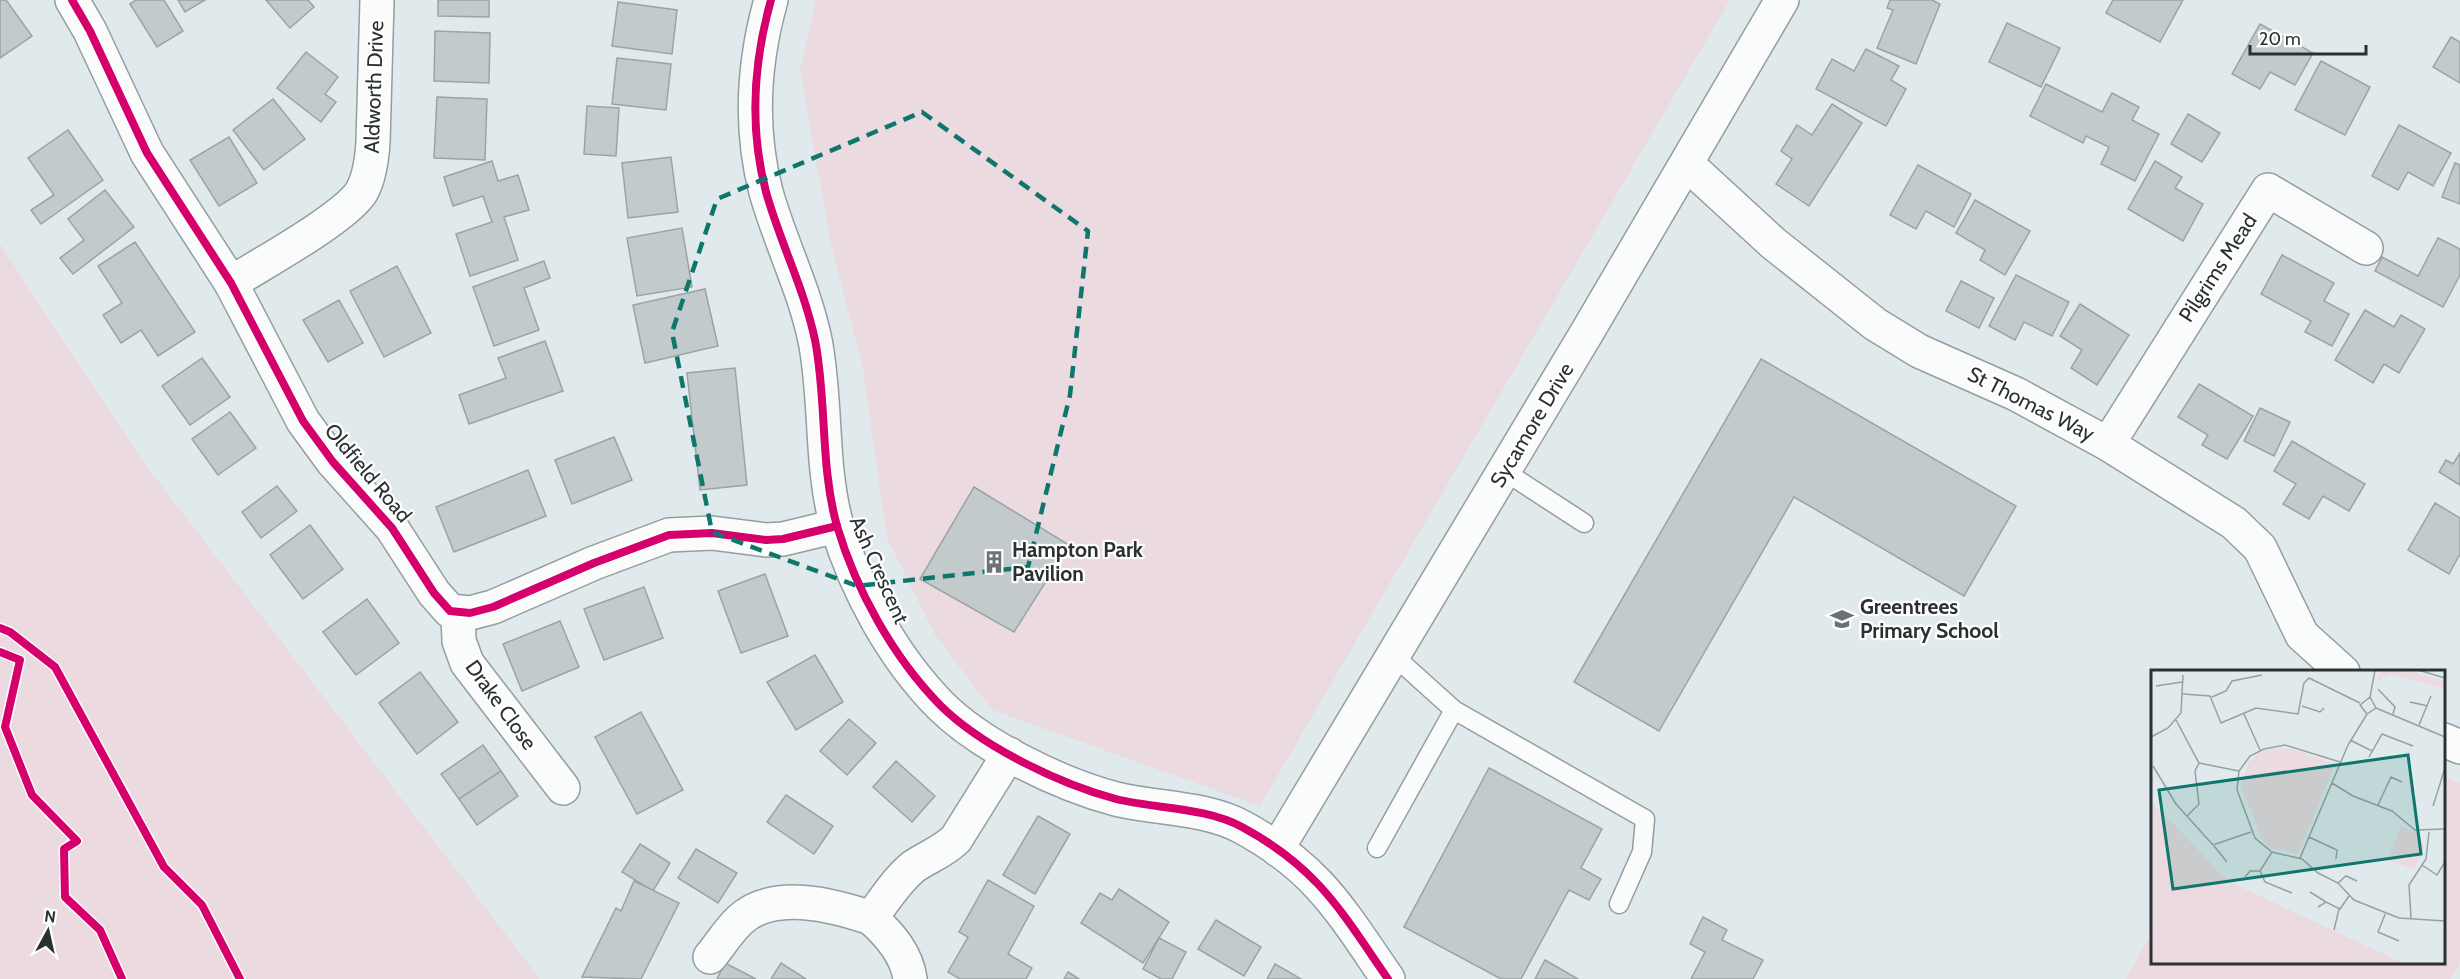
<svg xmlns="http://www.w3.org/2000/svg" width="2460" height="979" viewBox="0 0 2460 979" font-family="Cabin,sans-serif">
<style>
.green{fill:#ebdadf}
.building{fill:#c2cacb;stroke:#9ca3a4;stroke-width:1.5}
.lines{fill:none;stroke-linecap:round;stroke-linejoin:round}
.lane-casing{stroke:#969d9e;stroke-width:21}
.street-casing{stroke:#969d9e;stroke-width:36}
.lane{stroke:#fafcfc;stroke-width:18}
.street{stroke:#fafcfc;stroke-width:33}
.cycleway-casing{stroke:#fff;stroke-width:11}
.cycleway{stroke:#d6006c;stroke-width:8}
.marked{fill:none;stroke:#0f766e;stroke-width:4.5;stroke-dasharray:12 8;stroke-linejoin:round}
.labels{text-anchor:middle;stroke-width:4.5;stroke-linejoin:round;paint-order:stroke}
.street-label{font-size:21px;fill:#2b3132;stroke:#fff}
.poi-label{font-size:21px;font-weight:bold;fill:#2b3132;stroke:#fff;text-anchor:start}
.inset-road{fill:none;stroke:#98a0a2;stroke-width:1.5}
.view{fill:#0f766e;fill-opacity:0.15;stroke:#0f766e;stroke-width:3}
.inset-edge{fill:none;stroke:#2b3132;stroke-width:3}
</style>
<rect width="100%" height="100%" fill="#e0eaec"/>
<!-- green -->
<g class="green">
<polygon points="816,0 1730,0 1260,806 992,710 935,635 887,538 863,369 830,240 800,70"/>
<polygon points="0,244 139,456 540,979 0,979"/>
<polygon points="2444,776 2460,783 2460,963 2451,979 2126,979 2152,932 2152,962 2444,962"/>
</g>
<!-- building -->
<g class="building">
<polygon points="0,0 6,0 32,36 0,58"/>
<polygon points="136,0 164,0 183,31 157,47 130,4"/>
<polygon points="178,0 205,0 185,12"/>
<polygon points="266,0 308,0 314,7 290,28"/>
<polygon points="438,0 489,0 489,17 438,16"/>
<polygon points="1890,0 1932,0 1940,4 1916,64 1877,48 1893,10 1887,8"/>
<polygon points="2113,0 2183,0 2160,42 2106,13"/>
<polygon points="618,2 677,10 672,54 612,46"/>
<polygon points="2007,23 2060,48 2041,87 1989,62"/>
<polygon points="2260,24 2313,53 2295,85 2270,72 2260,89 2232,74"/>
<polygon points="435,31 490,33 489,83 434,81"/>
<polygon points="2451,37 2460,42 2460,83 2433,67"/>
<polygon points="1866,49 1899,66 1891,80 1906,89 1886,126 1816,89 1832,59 1854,71"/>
<polygon points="306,52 338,77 325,94 336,102 321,122 277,88"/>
<polygon points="617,58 671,64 666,110 612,104"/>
<polygon points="2321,61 2370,87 2345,135 2295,110"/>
<polygon points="2046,84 2102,112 2112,93 2139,107 2132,120 2159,134 2135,181 2101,164 2109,147 2086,136 2083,143 2030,116"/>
<polygon points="437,97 487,99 485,160 434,158"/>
<polygon points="273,99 305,139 264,170 233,130"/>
<polygon points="1832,104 1862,123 1809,206 1776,184 1792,159 1781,151 1797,125 1812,135"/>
<polygon points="587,106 619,108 616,156 584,154"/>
<polygon points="2188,114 2220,133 2202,162 2171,144"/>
<polygon points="2399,125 2451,153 2433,186 2408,172 2398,190 2372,176"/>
<polygon points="68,130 103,180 41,224 31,210 54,195 28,158"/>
<polygon points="229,137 257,183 219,206 190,160"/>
<polygon points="671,157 678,212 628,218 622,163"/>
<polygon points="492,161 498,181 518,175 529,210 504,217 518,260 470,276 456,234 492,222 483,196 453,206 444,177"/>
<polygon points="2155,161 2182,177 2175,188 2203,204 2183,241 2128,209"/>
<polygon points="2455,163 2460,165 2460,204 2442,197"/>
<polygon points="1918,165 1971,194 1954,227 1926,211 1916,229 1890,215"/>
<polygon points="105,190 134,227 73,274 60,258 84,240 68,219"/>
<polygon points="1975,200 2030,231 2005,275 1980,260 1985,250 1956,233"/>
<polygon points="682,228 692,287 637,296 627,238"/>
<polygon points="2438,238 2460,249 2460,275 2443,307 2375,271 2382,257 2418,276"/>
<polygon points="135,242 195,332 158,356 141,330 121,343 103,315 122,303 98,266"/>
<polygon points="2282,255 2334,283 2324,301 2349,314 2332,346 2305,332 2311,321 2261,294"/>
<polygon points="544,261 550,278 524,288 539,330 494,346 473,287"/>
<polygon points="397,266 431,333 384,357 350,291"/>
<polygon points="2016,275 2069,302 2052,336 2024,322 2015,340 1989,326"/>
<polygon points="1961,281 1994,298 1979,328 1946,311"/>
<polygon points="705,289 718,346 645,363 633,305"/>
<polygon points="339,300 363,343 328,362 303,320"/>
<polygon points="2080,304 2129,335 2097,385 2071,368 2082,350 2060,336"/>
<polygon points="2365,310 2394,327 2401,315 2425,329 2399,373 2384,364 2373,383 2335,360"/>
<polygon points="545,341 563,391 469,424 459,395 506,378 498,358"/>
<polygon points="202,358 230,397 190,425 162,386"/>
<polygon points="1761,359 2016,506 1964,596 1794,497 1659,731 1574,682"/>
<polygon points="735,368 747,485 700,490 687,373"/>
<polygon points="2199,384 2253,416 2227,459 2202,445 2208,435 2178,417"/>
<polygon points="2260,408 2290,422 2274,456 2244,441"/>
<polygon points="230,412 256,448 218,475 192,439"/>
<polygon points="614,437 632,480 572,504 555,460"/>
<polygon points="2292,441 2365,484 2349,511 2323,496 2309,519 2283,504 2296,484 2274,471"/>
<polygon points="2460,453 2460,485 2439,472 2446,460 2453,464"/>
<polygon points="528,470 546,516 454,552 436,507"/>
<polygon points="277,486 297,511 261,538 242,512"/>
<polygon points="974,487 1069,545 1014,632 920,579"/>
<polygon points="2435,503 2460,518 2460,554 2449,574 2408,550"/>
<polygon points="310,525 343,569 303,599 270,555"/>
<polygon points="765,574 788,636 741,653 718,591"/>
<polygon points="644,587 663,638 604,660 584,609"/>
<polygon points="367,599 399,643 356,675 323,632"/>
<polygon points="560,621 579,667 522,691 503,644"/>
<polygon points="815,655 843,702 796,730 767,682"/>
<polygon points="420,672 458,722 417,754 379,703"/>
<polygon points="641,712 683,790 637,814 595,737"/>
<polygon points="849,719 876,743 847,775 820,751"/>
<polygon points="483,745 501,771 459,799 441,774"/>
<polygon points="896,761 935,796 912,822 873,787"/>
<polygon points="1489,768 1602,829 1581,868 1601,879 1589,900 1569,890 1521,979 1501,979 1404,927"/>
<polygon points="501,771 518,796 477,825 459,799"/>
<polygon points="786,795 833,826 814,854 767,822"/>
<polygon points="1038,816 1070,834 1035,894 1003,875"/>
<polygon points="640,844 670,863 653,891 622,872"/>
<polygon points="696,849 737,873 718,903 678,878"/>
<polygon points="988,880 1034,906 1008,954 1032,968 1026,979 960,979 948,972 968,937 959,932"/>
<polygon points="634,881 679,903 641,979 582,977 616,908 621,911"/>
<polygon points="1119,889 1169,922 1143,963 1081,923 1100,893 1112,900"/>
<polygon points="1703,917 1727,930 1722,940 1763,960 1753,979 1691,979 1705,952 1690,944"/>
<polygon points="1216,920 1261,947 1244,976 1198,949"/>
<polygon points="1159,938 1186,952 1172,979 1161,979 1143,969"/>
<polygon points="1545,960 1578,979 1535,979"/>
<polygon points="725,963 756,979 717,979"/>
<polygon points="781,963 806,979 771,979"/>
<polygon points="1275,964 1301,979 1267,979"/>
<polygon points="1068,972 1079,979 1064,979"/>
</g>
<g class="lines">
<!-- lane casing -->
<g class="lane-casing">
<g id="lane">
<polyline points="1504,471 1584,523"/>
<polyline points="1394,656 1454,710 1645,819 1642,852 1619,904"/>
<polyline points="1377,848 1454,710"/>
</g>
</g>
<!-- street casing -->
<g class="street-casing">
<g id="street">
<polyline points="72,0 90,31 147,153 231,283 303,421 333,462 392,528 434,593 450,611 470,613 493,607 594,563 669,535 712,533 766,540 783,539 837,526"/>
<path d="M771,0C753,64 749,127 766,192C780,242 804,288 815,340C827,401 820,466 837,526C856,590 893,657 940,705C981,746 1059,784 1116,799C1156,809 1205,807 1242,827C1318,868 1341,911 1388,979"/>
<polyline points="1687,164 1773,243 1875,324 1919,351 2016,394 2108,444 2234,523 2260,548 2302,635 2343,672"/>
<path d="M231,283C261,264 347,217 362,191C370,176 372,158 373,142L377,0"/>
<polyline points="2108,444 2268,190 2366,248"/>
<polyline points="458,614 459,641 467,663 563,788"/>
<polyline points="2444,740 2460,747"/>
<polyline points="1277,849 1586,334 1782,0"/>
<path d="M871,918C889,934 907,954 910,979"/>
<path d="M710,957C720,945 729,930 740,920C773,889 833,905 871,918C884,901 896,881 913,867C927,857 943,852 956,839L1009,754"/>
</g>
</g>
<!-- lane -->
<use href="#lane" class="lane"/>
<!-- street -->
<use href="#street" class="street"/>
<!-- cycleway casing -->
<g class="cycleway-casing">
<g id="cycleway">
<polyline points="72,0 90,31 147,153 231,283 303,421 333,462 392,528 434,593 450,611 470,613 493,607 594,563 669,535 712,533 766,540 783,539 837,526"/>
<path d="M771,0C753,64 749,127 766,192C780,242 804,288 815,340C827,401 820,466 837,526C856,590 893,657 940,705C981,746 1059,784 1116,799C1156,809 1205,807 1242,827C1318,868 1341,911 1388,979"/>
<polyline points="0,628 10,632 55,667 164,867 202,905 240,979"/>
<polyline points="0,652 20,660 5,727 32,795 77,841 64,849 65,897 100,930 122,979"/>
</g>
</g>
<!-- cycleway -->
<use href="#cycleway" class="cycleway"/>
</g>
<!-- marked area -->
<path class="marked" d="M922,112L1088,231L1070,395L1028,567L857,586L712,532L672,332L717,199Z"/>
<!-- icons -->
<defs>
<g id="building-bare" transform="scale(1.8)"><path d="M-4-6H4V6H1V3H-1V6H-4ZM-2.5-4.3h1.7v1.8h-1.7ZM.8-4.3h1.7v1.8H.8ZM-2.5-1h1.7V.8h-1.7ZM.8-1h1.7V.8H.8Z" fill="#6a7273" stroke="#fff" stroke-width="2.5" paint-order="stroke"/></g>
<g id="school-bare" transform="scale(1.8)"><path d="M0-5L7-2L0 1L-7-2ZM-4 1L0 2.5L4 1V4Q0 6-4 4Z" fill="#6a7273" stroke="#fff" stroke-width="2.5" paint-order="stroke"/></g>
</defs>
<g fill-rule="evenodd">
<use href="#building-bare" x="994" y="562"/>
<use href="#school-bare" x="1842" y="619"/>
</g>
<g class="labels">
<!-- street labels -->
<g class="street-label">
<text transform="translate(374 87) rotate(-88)" y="7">Aldworth Drive</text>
<text transform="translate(2218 268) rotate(-57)" y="7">Pilgrims Mead</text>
<text transform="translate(2031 404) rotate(27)" y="7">St Thomas Way</text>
<text transform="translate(1532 425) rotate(-59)" y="7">Sycamore Drive</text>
<text transform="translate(368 473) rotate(50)" y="7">Oldfield Road</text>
<text transform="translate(879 570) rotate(66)" y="7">Ash Crescent</text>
<text transform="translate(501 705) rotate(54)" y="7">Drake Close</text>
</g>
<!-- poi labels -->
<g class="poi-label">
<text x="1012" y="557">Hampton Park<tspan x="1012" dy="24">Pavilion</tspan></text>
<text x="1860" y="614">Greentrees<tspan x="1860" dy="24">Primary School</tspan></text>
</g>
</g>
<!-- overview -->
<g transform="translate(2151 670)">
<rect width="294" height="294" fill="#e0eaec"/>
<path d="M230,0H254L294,11V19L238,4L226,12ZM122,79H141L184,94L147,184L119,178L112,171L90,116L97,93L109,82ZM0,131L77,211L254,294H0ZM250,156L269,165L273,177L263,200L237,190Z" fill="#ebdadf"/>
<path class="inset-road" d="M267,0L294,8M5,16L31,12M227,19L244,37L242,44M32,24L59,26L70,53L105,38L147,44L153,13L158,8L209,33M61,27L75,21L81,11L111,5M219,27L224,0M259,32L277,36M151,36L169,42L173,38M225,38L294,67M93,44L109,80M216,44L225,38L219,27M216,44L209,35L219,27M25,50L48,93L88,101M268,55L280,26M0,67L17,58L30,43L32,5M199,70L221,81M218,87L231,64L262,76M189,92L134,75L113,79L99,86L88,101L86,120L104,168L121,182L151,189L167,203L187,213L203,230L248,248L294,251M2,96L25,134L62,175L100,162M181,113L202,126L241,141L264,160L294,159M227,135L240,107L251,112M282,136L294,98M36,146L48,134L44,101L48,93M158,167L186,180L185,189M63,176L76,192M149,188L197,75L216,44M271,195L286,205L294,192M109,201L114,212L141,223M94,207L99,201H109L121,182M187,213L195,206L206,211M159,222L175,232M167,237L175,232L189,239L198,226M235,242L227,262L248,271M260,248L258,215L275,189L278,162M183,260L188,239"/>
<path class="view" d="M257,85L270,184L22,219L8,120Z"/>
<rect width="294" height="294" class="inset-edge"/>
</g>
<!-- north arrow -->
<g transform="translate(48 931) rotate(8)" stroke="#ffffff" stroke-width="4.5" paint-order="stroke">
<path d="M0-4.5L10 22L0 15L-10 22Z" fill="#2b3132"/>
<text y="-9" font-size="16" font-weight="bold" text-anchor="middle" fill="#2b3132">N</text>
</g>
<!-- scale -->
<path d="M2250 45v9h116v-9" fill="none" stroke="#2b3132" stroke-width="3"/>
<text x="2259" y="45" font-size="18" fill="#2b3132" stroke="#ffffff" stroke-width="4.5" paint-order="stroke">20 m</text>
</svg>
